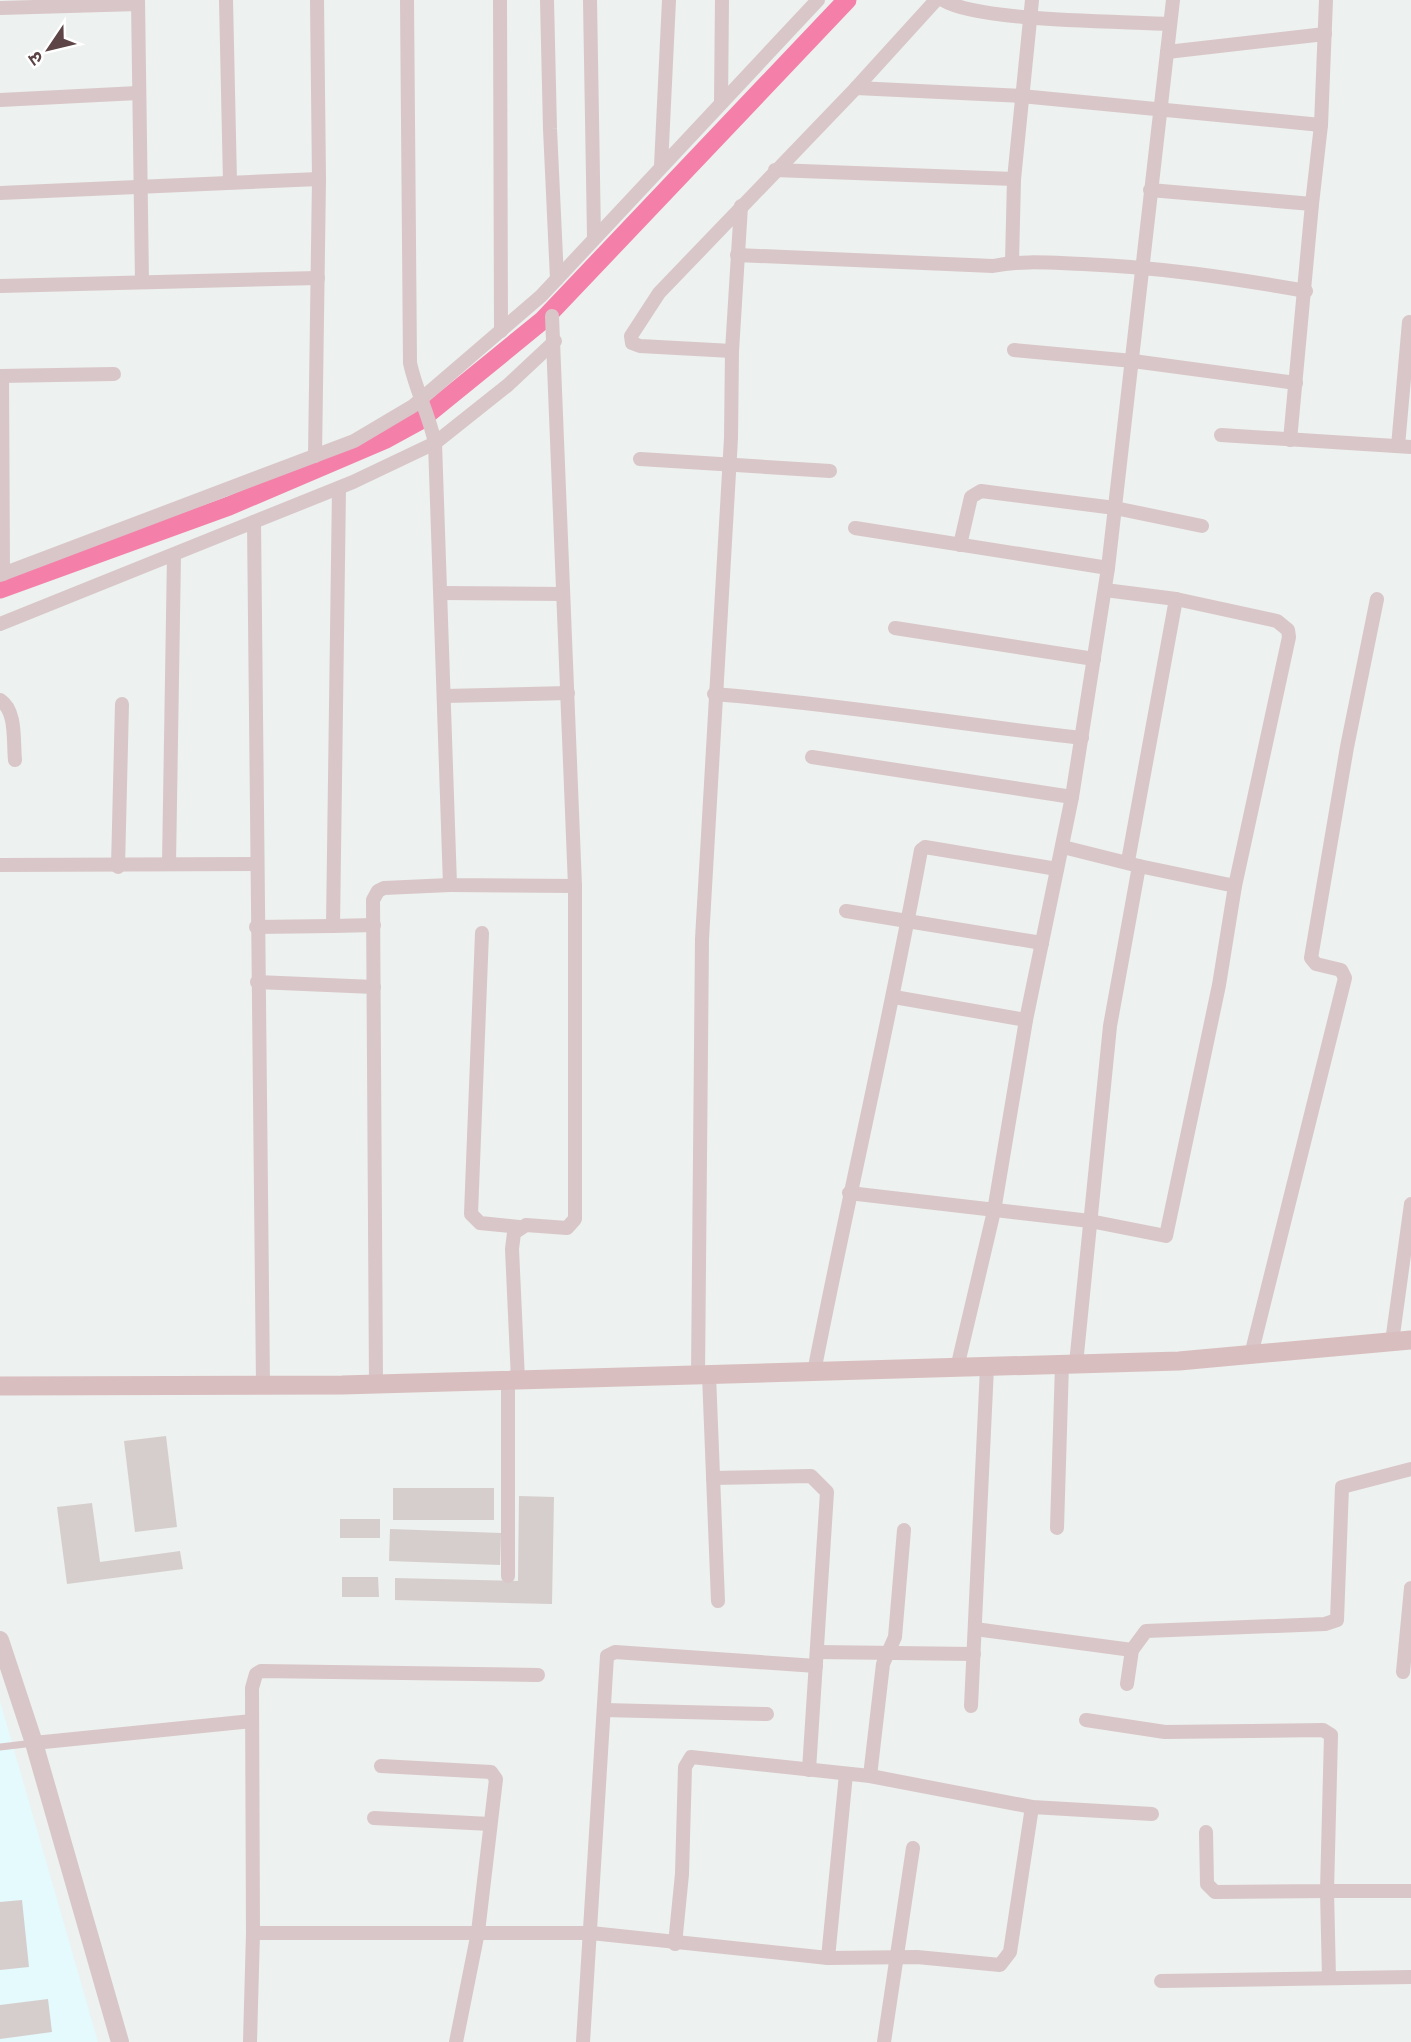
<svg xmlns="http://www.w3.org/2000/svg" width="1411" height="2042" viewBox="0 0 1411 2042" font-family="'Titillium Web','Noto Sans Devanagari',sans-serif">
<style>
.commercial{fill:#e5fafd}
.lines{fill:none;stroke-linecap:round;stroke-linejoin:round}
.canal{stroke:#f480aa;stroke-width:19}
.building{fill:#d6cecd}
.service{stroke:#d9c6c8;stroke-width:7}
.minor{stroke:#d9c6c8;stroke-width:14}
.tertiary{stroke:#d9c6c8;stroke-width:18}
.secondary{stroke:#d9bebf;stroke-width:19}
</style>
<rect width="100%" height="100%" fill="#edf1ef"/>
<!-- commercial -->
<polygon class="commercial" points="0,1701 98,2042 0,2042"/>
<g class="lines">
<!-- canal -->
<polyline class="canal" points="0,589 229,506 386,439 419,421 543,320 847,0"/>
</g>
<!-- building -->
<g class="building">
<polygon points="166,1436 177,1527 135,1532 124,1441"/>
<rect x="393" y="1488" width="101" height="32"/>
<polygon points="519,1496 554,1497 552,1604 395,1600 395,1578 518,1581"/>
<polygon points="92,1503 100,1562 180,1551 183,1569 67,1584 57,1507"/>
<rect x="340" y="1519" width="40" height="19"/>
<polygon points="390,1529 501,1533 500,1565 389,1561"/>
<polygon points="342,1577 378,1577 379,1597 342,1597"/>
<polygon points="22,1900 29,1967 0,1970 0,1902"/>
<polygon points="48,1999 52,2032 0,2039 0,2005"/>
</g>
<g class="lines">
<!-- service -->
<polyline class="service" points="0,1747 34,1743"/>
<!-- minor -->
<g class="minor">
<polyline points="138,0 142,282"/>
<polyline points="226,0 230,182"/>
<path d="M407,0L410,363C416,391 429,414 435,443L450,885L575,886"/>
<polyline points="500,0 501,331"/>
<polyline points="547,0 550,129 557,279"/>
<polyline points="590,0 594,236"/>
<path d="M943,0C979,22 1121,21 1170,24"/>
<polyline points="0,8 138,4"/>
<polyline points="1167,52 1325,34"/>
<polyline points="856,88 1021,96 1321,125"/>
<polyline points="0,100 138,93"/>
<polyline points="721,102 722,0"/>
<polyline points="661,166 669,0"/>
<polyline points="775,170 1014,179 1012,262"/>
<polyline points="1014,179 1032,0"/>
<polyline points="1150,190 1312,204 1290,440"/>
<polyline points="0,193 319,179"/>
<polyline points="1312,204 1321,125 1326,0"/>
<path d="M737,255L993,266C1023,260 1052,263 1083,264C1159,267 1232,278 1306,291"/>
<polyline points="0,286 318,278"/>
<polyline points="1014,350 1133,361 1296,383"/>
<polyline points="732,351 640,346 632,343 631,336 659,293 856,88 936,0"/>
<polyline points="0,376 114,374"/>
<polyline points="2,376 3,574"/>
<polyline points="1221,435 1411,447"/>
<polyline points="1398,446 1409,322"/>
<polyline points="315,456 319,179 317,0"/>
<polyline points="640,459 830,471"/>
<polyline points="339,488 333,926 374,925"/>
<polyline points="254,522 263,1385"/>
<polyline points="855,528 1108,568"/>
<polyline points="960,545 971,497 981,491 1115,508 1202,526"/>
<polyline points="0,575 354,441 413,406 541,296 818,0"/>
<polyline points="1105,590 1176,599 1128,861"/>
<polyline points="441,593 563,594"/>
<polyline points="0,624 353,482 435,443 508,385 555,341"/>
<polyline points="895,628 1094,659"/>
<path d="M714,694C837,704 959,724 1082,738"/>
<polyline points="445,696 568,693"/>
<path d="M0,700C17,711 13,741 15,760"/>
<polyline points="812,757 1072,797"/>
<polyline points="1063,847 1139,866 1110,1026 1076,1364"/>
<polyline points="169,864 174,555"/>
<polyline points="0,865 256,864"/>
<polyline points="1139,866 1235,886 1289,637 1288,630 1277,621 1176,599"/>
<polyline points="118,867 122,704"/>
<polyline points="846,911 1042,943"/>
<polyline points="256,927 333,926"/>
<polyline points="482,933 471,1214 480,1223 519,1227"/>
<polyline points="257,982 374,987"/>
<polyline points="894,997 1026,1020"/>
<polyline points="849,1193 1090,1221 1166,1236 1219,985 1235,886"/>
<polyline points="1392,1342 1411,1204"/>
<polyline points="1251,1355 1345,978 1341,970 1316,964 1311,958 1347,747 1377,599"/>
<polyline points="957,1368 994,1211 1026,1020 1072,797 1108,568 1173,0"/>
<path d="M814,1372C848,1198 889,1025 921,850L925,847L1057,869"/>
<polyline points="698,1375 702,939 731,438 732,351 741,206"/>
<polyline points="709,1375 718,1601"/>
<polyline points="518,1380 512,1249 514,1233 526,1225 567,1228 575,1219 575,886 552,316"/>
<polyline points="376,1384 373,900 378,891 384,888 450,885"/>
<polyline points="713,1478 811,1476 827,1492 809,1770"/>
<polyline points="1057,1528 1062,1364"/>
<polyline points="508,1576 508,1381"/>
<polyline points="975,1629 1132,1650"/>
<polyline points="817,1652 974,1654"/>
<polyline points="1403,1672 1411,1588"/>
<polyline points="1127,1684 1132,1650 1146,1631 1325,1624 1337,1620 1342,1487 1411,1469"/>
<polyline points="971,1706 987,1367"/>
<polyline points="604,1710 767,1714"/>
<polyline points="1086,1720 1165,1732 1323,1730 1331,1735 1327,1891 1215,1892 1207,1884 1206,1832"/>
<polyline points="34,1743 252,1721"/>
<polyline points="381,1766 491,1772 496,1779 478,1932 456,2042"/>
<polyline points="870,1776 883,1664 895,1637 904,1530"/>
<polyline points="374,1818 490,1824"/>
<polyline points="253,1933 591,1933 828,1958 917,1957 1000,1965 1010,1952 1032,1807"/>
<polyline points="675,1944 682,1874 685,1767 691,1757 870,1776 1032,1807 1152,1814"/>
<polyline points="828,1958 846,1774"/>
<polyline points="1329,1978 1327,1891 1411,1891"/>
<polyline points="1161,1981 1411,1977"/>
<polyline points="250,2042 253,1933 252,1688 256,1674 261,1671 538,1675"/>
<polyline points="583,2042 607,1656 615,1652 816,1666"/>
<polyline points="884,2042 913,1848"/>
</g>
<!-- tertiary -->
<polyline class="tertiary" points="0,1640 34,1743 120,2042"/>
<!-- secondary -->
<polyline class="secondary" points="0,1386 342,1385 1179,1361 1411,1340"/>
</g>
<!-- north arrow -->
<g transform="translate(49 49) rotate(235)" stroke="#ffffff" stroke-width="5" paint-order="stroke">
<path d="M0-5L12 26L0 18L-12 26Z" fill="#5d4446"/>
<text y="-10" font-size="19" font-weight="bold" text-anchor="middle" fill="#5d4446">उ</text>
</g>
</svg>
